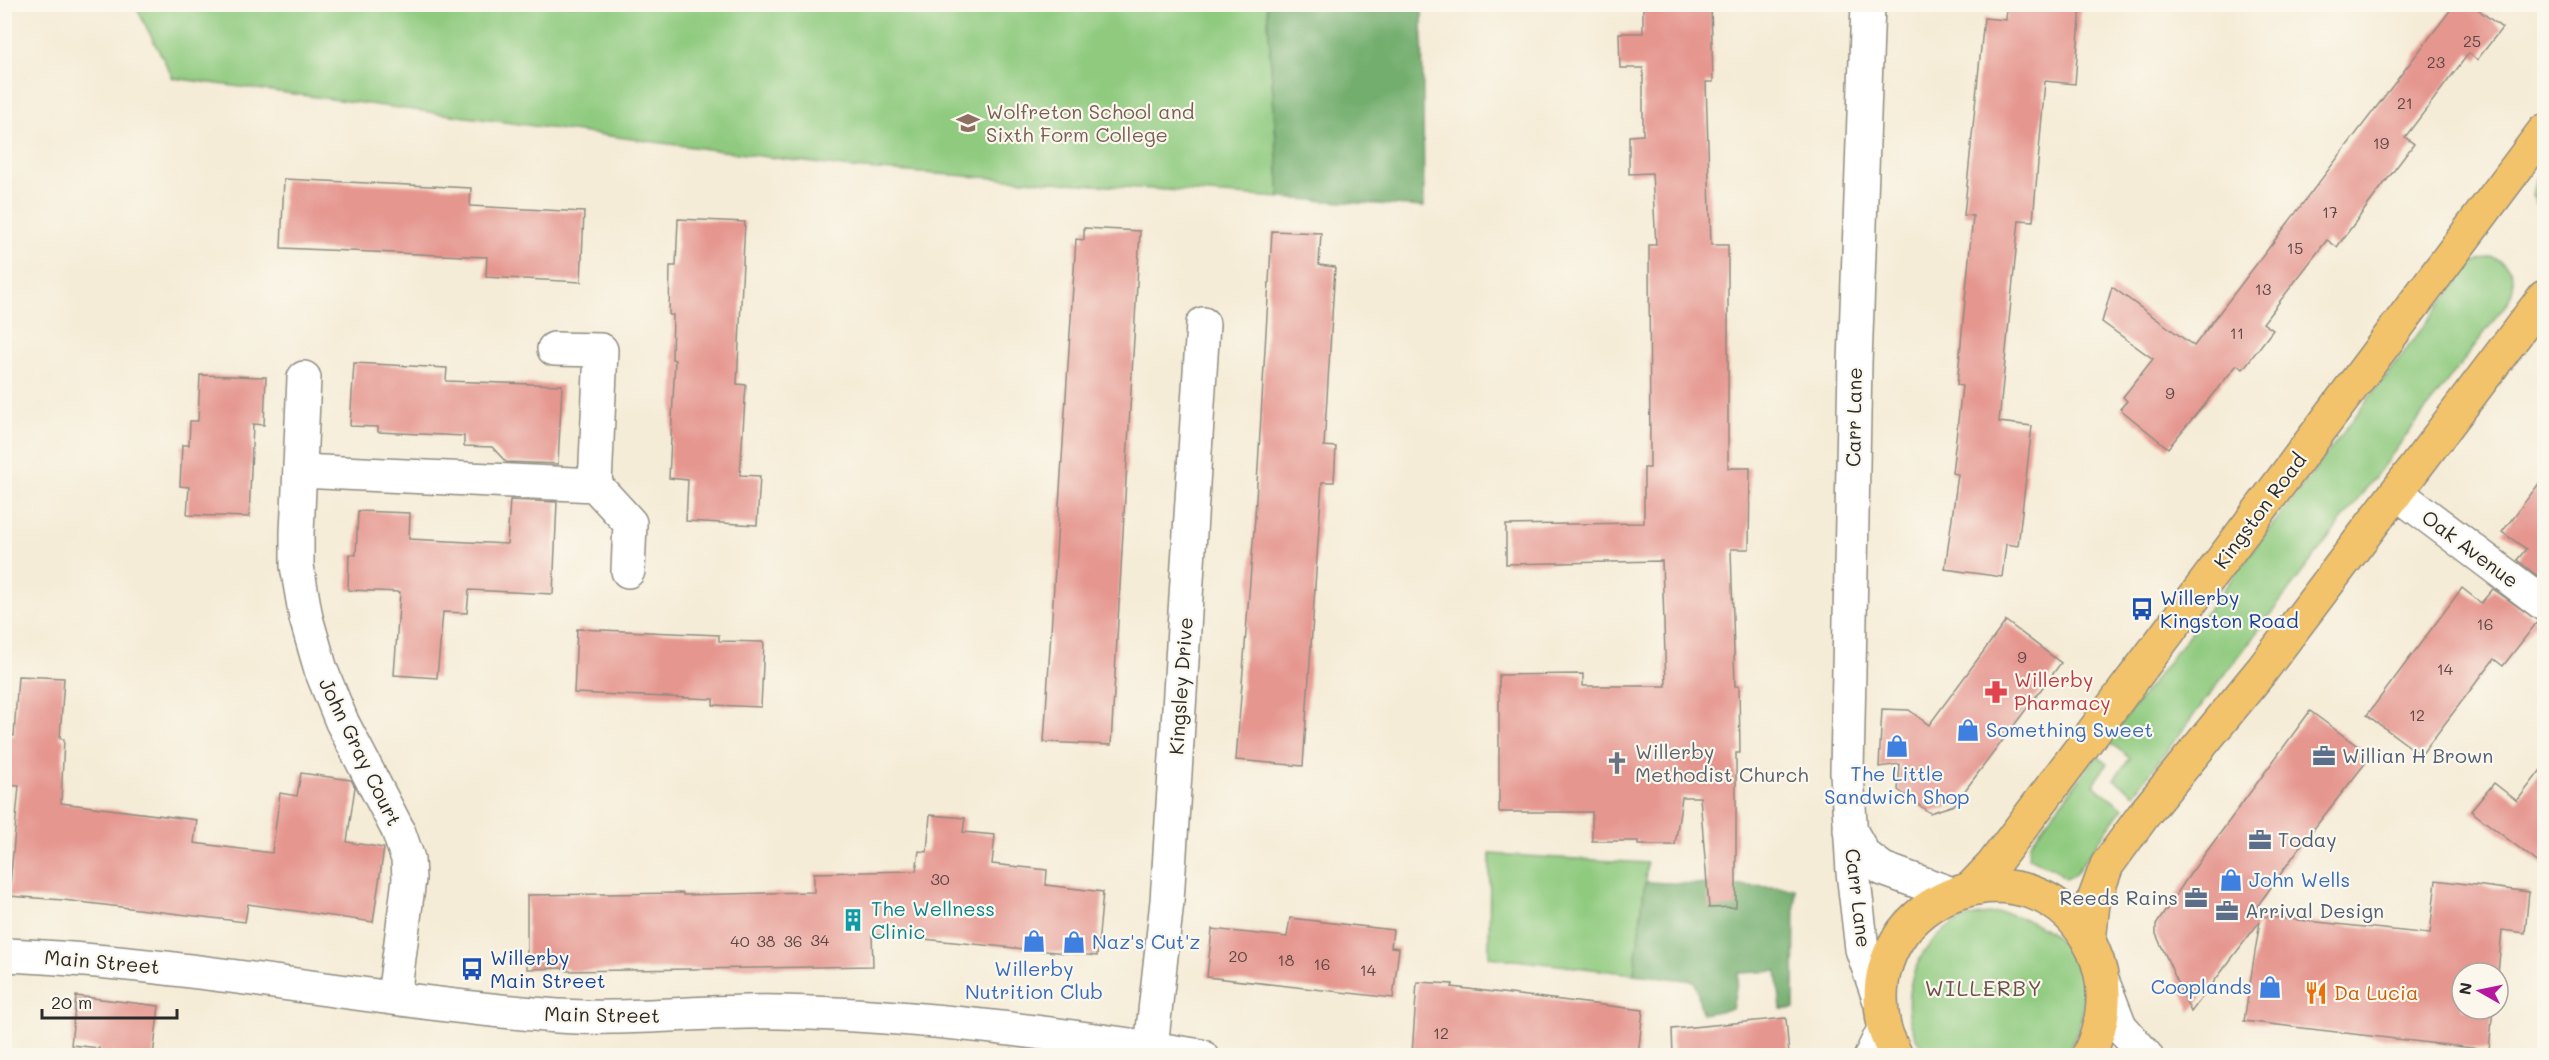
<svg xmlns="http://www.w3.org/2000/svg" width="2549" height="1060" viewBox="0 0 2549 1060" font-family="Mali,sans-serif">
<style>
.green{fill:#8fca7f;stroke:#5d7a55;stroke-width:1.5}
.forest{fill:#73ae6e;stroke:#4f6c4c;stroke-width:1.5}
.building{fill:#e5968f}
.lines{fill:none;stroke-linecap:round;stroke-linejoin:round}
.minor-casing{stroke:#908c81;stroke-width:36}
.major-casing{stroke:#908c81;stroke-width:36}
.minor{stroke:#fff;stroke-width:33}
.major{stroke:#f2c36a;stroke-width:33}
.labels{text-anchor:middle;stroke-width:4.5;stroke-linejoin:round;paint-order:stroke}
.number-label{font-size:16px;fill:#5a4644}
.education-label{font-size:20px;fill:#785e54;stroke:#fbf7ec;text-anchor:start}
.street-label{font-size:20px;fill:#2b2b2b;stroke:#fbf7ec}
.transit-label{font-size:20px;fill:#164399;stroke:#fbf7ec;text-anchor:start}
.health-label{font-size:20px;fill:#be3a42;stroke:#fbf7ec;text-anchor:start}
.shop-label{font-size:20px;fill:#366cbe;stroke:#fbf7ec;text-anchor:start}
.worship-label{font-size:20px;fill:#5b616d;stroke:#fbf7ec;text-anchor:start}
.service-label{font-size:20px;fill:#4e5e75;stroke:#fbf7ec;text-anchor:start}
.culture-label{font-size:20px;fill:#0d838f;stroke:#fbf7ec;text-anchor:start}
.food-label{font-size:20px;fill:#c56008;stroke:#fbf7ec;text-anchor:start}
.quarter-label{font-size:22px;letter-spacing:1.5px;fill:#6c504e;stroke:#fbf7ec}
</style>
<rect width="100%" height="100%" fill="#fbf7ec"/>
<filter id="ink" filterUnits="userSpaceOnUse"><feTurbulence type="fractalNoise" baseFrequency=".0167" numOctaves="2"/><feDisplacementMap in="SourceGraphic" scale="12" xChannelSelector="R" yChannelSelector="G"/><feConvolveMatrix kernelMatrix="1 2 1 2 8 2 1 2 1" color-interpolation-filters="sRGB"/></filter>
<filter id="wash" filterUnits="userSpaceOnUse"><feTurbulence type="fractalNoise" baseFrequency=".008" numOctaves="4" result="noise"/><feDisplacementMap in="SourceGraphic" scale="24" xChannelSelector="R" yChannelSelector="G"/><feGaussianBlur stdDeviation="1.35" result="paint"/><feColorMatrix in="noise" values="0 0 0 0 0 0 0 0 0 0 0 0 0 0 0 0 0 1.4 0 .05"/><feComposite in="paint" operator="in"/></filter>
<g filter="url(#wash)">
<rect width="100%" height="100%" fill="#f5ecd7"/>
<!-- green -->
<g class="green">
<polygon points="135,5 1267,5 1280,198 851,168 173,78"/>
<path d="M2544,167V214C2527,199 2532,183 2544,167Z"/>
<path d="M2491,257C2514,264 2519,283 2507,303L2134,794L2114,779L2130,758L2108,741L2472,263Z"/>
<polygon points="2097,756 2107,764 2093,784 2123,808 2074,875 2065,878 2053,868 2028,858 2030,843"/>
<polygon points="1490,854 1647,863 1634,974 1489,957"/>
<path d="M2005,913C2078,929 2106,992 2065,1055H1928C1893,1018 1908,956 1947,928C1964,915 1984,914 2005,913Z"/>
</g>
<!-- forest -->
<g class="forest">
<polygon points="1267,5 1422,5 1424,207 1280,198"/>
<polygon points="1645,882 1795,888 1794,1009 1781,1009 1777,971 1739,973 1732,1009 1702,1014 1695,981 1634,974"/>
</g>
<g id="blocks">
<!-- building -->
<g class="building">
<polygon points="1643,4 1711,4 1713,82 1706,82 1711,245 1728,245 1728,468 1750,468 1749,549 1731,549 1735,686 1739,686 1740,753 1736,753 1736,907 1709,908 1700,797 1682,797 1675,845 1638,845 1638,841 1592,841 1592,812 1499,812 1499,675 1583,674 1583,686 1666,686 1662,561 1506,564 1506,525 1644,523 1644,468 1650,468 1649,245 1656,245 1652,173 1629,174 1629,136 1643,135 1643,68 1620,68 1619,33 1643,33"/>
<polygon points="2007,4 2081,4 2075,84 2045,81 2033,221 2019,220 1999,422 2032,426 2018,546 2006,544 2002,577 1945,569 1958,474 1952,473 1962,386 1957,385 1973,216 1964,215 1984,18 2006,20"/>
<polygon points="2455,4 2471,4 2502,28 2477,60 2469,53 2405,137 2414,144 2365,209 2337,247 2327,240 2263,323 2273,330 2243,369 2237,365 2168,448 2120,409 2127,401 2123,397 2153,359 2102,322 2112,287 2194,346"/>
<polygon points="284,179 471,188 470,206 584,212 581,282 486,277 487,257 281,248"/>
<polygon points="678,219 745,222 737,384 746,385 740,475 760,476 757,525 686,521 688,480 669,478 675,360 672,359 673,315 669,315 670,266 676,266"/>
<polygon points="1084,228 1140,231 1111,745 1044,742 1076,239 1084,240"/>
<polygon points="1272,231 1321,233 1319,265 1335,267 1324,446 1336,447 1334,482 1322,482 1303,766 1236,760 1255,517"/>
<polygon points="354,363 447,368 446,381 562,385 558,464 506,462 492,447 464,446 464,436 378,432 378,427 350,426"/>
<polygon points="200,375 266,377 264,425 253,424 249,517 187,515 189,487 180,486 182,445 189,445 190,421 198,421"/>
<polygon points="2544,477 2544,581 2517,560 2526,549 2502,532"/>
<polygon points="510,500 557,502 553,594 469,590 467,613 443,612 437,678 394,675 400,592 348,590 349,554 356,555 358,511 410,513 409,539 507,544"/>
<polygon points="2462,588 2481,603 2493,589 2538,621 2503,666 2494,659 2421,755 2367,715"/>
<polygon points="2006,621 2061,663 1954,805 1930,813 1898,790 1900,764 1879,767 1882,709 1909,710 1929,725"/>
<polygon points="577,629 719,635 719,641 764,642 761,707 713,705 713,699 574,693"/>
<polygon points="18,676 64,678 60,738 64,739 61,803 197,820 194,843 272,853 280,793 297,796 301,773 351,780 355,787 347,842 384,848 373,922 248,904 245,922 63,900 9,896 19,786 4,785 4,735 14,736"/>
<polygon points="2310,711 2371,756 2305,840 2251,915 2430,934 2436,880 2529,892 2525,933 2502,930 2498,973 2462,973 2462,1009 2493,1009 2489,1050 2244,1021 2260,921 2191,1012 2156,934 2156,925 2188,877"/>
<polygon points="2544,766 2544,867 2471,811 2494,783 2517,801"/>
<polygon points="930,815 965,818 963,832 995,835 992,864 1047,870 1046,885 1103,892 1097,956 872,934 873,966 567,971 568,968 527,969 527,895 683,893 683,895 814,892 814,873 916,871 919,851 927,852"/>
<polygon points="1290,918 1393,930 1391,947 1399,948 1393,998 1207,977 1212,929 1287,937"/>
<polygon points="1417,982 1453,984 1452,987 1643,1010 1638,1056 1412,1054"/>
<polygon points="76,996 159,1006 153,1056 98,1056 99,1048 71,1045"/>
<polygon points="1786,1018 1789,1056 1673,1056 1672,1029"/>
</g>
</g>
</g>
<g filter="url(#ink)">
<use href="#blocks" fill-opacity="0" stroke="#908c81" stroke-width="1.5"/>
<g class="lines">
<!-- minor casing -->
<g class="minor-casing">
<g id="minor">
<polyline points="1868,4 1855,363 1847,773 1853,872 1862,949 1880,1001"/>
<polyline points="554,349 601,350 595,485"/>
<polyline points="304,378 297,533 297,566 306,618 321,670 342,722 398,830 408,859 409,879 394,997"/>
<polyline points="300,471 595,485 630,523 628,571"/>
<polyline points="2397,493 2544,604"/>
<polyline points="1850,830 1864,855 1883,869 1952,894"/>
<path d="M4,955C186,962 364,1000 545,1015C624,1022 702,1010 780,1012C921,1015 1063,1034 1201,1056"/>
<polyline points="2104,985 2120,1026 2146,1056"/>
<polyline points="1151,1048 1167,901 1203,324"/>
<polyline points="1871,1056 1884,1029"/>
</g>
</g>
<!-- major casing -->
<g class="major-casing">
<g id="major">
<polyline points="1971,888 1992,866 2088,739 2544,131"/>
<polyline points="2089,942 2093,903 2107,865 2145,813 2262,670 2544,297"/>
<path d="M1896,1056C1892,1046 1886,1036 1884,1026C1856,890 2039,832 2093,950C2109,986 2105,1022 2088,1056"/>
</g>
</g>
<!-- minor -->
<use href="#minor" class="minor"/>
<!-- major -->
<use href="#major" class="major"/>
</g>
</g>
<!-- icons -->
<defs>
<g id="school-bare" transform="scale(1.8)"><path d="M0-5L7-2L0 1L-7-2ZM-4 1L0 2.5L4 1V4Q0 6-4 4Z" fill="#8d6e63" stroke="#fbf7ec" stroke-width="2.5" paint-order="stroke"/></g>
<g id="bus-bare" transform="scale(1.8)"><path d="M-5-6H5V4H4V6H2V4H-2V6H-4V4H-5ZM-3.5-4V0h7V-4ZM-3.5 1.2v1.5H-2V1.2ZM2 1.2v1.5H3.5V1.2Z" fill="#1a4fb4" stroke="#fbf7ec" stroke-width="2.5" paint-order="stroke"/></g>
<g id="pharmacy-bare" transform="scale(1.8)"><path d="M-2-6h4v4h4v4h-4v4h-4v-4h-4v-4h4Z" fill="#e0444e" stroke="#fbf7ec" stroke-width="2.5" paint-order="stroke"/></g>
<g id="shop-bare" transform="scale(1.8)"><path d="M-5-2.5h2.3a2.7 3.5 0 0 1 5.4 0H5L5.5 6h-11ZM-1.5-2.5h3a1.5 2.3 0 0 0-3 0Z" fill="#3f7fe0" stroke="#fbf7ec" stroke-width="2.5" paint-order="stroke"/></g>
<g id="office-bare" transform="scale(1.8)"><path d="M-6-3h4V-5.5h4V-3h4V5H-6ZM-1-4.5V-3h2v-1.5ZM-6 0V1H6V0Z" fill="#5c6f8a" stroke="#fbf7ec" stroke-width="2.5" paint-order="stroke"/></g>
<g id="church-bare" transform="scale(1.8)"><path d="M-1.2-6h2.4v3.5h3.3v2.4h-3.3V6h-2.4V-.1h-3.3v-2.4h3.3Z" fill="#6b7280" stroke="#fbf7ec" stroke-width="2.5" paint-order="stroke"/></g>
<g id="building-bare" transform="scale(1.8)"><path d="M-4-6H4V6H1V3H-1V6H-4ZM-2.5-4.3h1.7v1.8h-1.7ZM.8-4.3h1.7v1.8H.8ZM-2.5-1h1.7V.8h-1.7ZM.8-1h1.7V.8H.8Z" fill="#0f9aa8" stroke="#fbf7ec" stroke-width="2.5" paint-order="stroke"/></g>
<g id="restaurant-bare" transform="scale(1.8)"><path d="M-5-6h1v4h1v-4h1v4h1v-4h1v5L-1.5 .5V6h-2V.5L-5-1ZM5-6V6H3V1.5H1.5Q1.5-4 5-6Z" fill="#e8710a" stroke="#fbf7ec" stroke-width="2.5" paint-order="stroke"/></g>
</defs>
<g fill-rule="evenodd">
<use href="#school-bare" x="968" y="123"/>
<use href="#bus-bare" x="2142" y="609"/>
<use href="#pharmacy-bare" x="1996" y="692"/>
<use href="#shop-bare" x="1968" y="730"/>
<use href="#shop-bare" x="1897" y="746"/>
<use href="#office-bare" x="2324" y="756"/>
<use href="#church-bare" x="1617" y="763"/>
<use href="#office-bare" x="2260" y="840"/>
<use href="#shop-bare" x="2231" y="880"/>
<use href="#office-bare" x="2196" y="898"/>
<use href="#office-bare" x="2227" y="911"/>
<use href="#building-bare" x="853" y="920"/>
<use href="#shop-bare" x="1034" y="941"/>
<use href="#shop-bare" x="1074" y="942"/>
<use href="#bus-bare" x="472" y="969"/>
<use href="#shop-bare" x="2270" y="987"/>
<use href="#restaurant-bare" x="2316" y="993"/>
</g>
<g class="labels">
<!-- number labels -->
<g class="number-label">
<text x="2472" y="47">25</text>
<text x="2436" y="68">23</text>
<text x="2405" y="109">21</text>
<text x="2381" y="149">19</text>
<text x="2330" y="218">17</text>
<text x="2295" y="254">15</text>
<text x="2263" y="295">13</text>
<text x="2237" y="339">11</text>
<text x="2170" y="399">9</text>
<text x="2485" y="630">16</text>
<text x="2022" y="663">9</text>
<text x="2445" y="675">14</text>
<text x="2417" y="721">12</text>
<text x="940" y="885">30</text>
<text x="820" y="946">34</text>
<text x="740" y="947">40</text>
<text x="766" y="947">38</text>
<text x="793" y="947">36</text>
<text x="1238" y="962">20</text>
<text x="1286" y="966">18</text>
<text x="1322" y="970">16</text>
<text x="1368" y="976">14</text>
<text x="1441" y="1039">12</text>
</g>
<!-- education labels -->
<g class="education-label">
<text x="986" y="119">Wolfreton School and<tspan x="986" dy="23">Sixth Form College</tspan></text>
</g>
<!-- street labels -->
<g class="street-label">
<text transform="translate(1854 417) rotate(-89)" y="7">Carr Lane</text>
<text transform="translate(2260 511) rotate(-53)" y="7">Kingston Road</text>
<text transform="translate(2470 549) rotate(37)" y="7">Oak Avenue</text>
<text transform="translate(1181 686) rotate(-86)" y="7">Kingsley Drive</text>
<text transform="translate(360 752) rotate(64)" y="7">John Gray Court</text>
<text transform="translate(1858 898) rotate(83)" y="7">Carr Lane</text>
<text transform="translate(102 962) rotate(5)" y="7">Main Street</text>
<text transform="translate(602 1015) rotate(1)" y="7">Main Street</text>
</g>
<!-- transit labels -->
<g class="transit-label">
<text x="2160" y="605">Willerby<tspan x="2160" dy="23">Kingston Road</tspan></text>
<text x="490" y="965">Willerby<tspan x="490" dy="23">Main Street</tspan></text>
</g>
<!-- health labels -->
<g class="health-label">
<text x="2014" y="687">Willerby<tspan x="2014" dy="23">Pharmacy</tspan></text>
</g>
<!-- shop labels -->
<g class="shop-label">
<text x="1986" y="737">Something Sweet</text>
<text x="1897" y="781" text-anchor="middle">The Little<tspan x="1897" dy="23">Sandwich Shop</tspan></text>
<text x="2249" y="887">John Wells</text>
<text x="1092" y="949">Naz's Cut'z</text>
<text x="1034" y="976" text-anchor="middle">Willerby<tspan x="1034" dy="23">Nutrition Club</tspan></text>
<text x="2252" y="994" text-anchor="end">Cooplands</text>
</g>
<!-- worship labels -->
<g class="worship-label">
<text x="1635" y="759">Willerby<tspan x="1635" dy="23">Methodist Church</tspan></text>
</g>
<!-- service labels -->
<g class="service-label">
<text x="2342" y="763">Willian H Brown</text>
<text x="2278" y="847">Today</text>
<text x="2178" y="905" text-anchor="end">Reeds Rains</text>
<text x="2245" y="918">Arrival Design</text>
</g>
<!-- culture labels -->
<g class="culture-label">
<text x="871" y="916">The Wellness<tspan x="871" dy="23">Clinic</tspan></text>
</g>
<!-- food labels -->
<g class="food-label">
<text x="2334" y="1000">Da Lucia</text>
</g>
<!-- quarter labels -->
<g class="quarter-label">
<text x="1984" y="996">WILLERBY</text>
</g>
</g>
<!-- margin -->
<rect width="2549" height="1060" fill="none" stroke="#fbf7ec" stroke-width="24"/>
<!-- north arrow -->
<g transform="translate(2480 991) rotate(279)"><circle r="28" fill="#fbf7ec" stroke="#a8a59f" stroke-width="1.5"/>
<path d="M0-4.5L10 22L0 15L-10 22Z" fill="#b5179e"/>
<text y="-9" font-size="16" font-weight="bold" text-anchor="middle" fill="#2b2b2b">N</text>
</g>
<!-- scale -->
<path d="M42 1009v9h135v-9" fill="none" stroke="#2b2b2b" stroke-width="3"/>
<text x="51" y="1009" font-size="18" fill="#2b2b2b" stroke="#fbf7ec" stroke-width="4.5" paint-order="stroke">20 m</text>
</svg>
